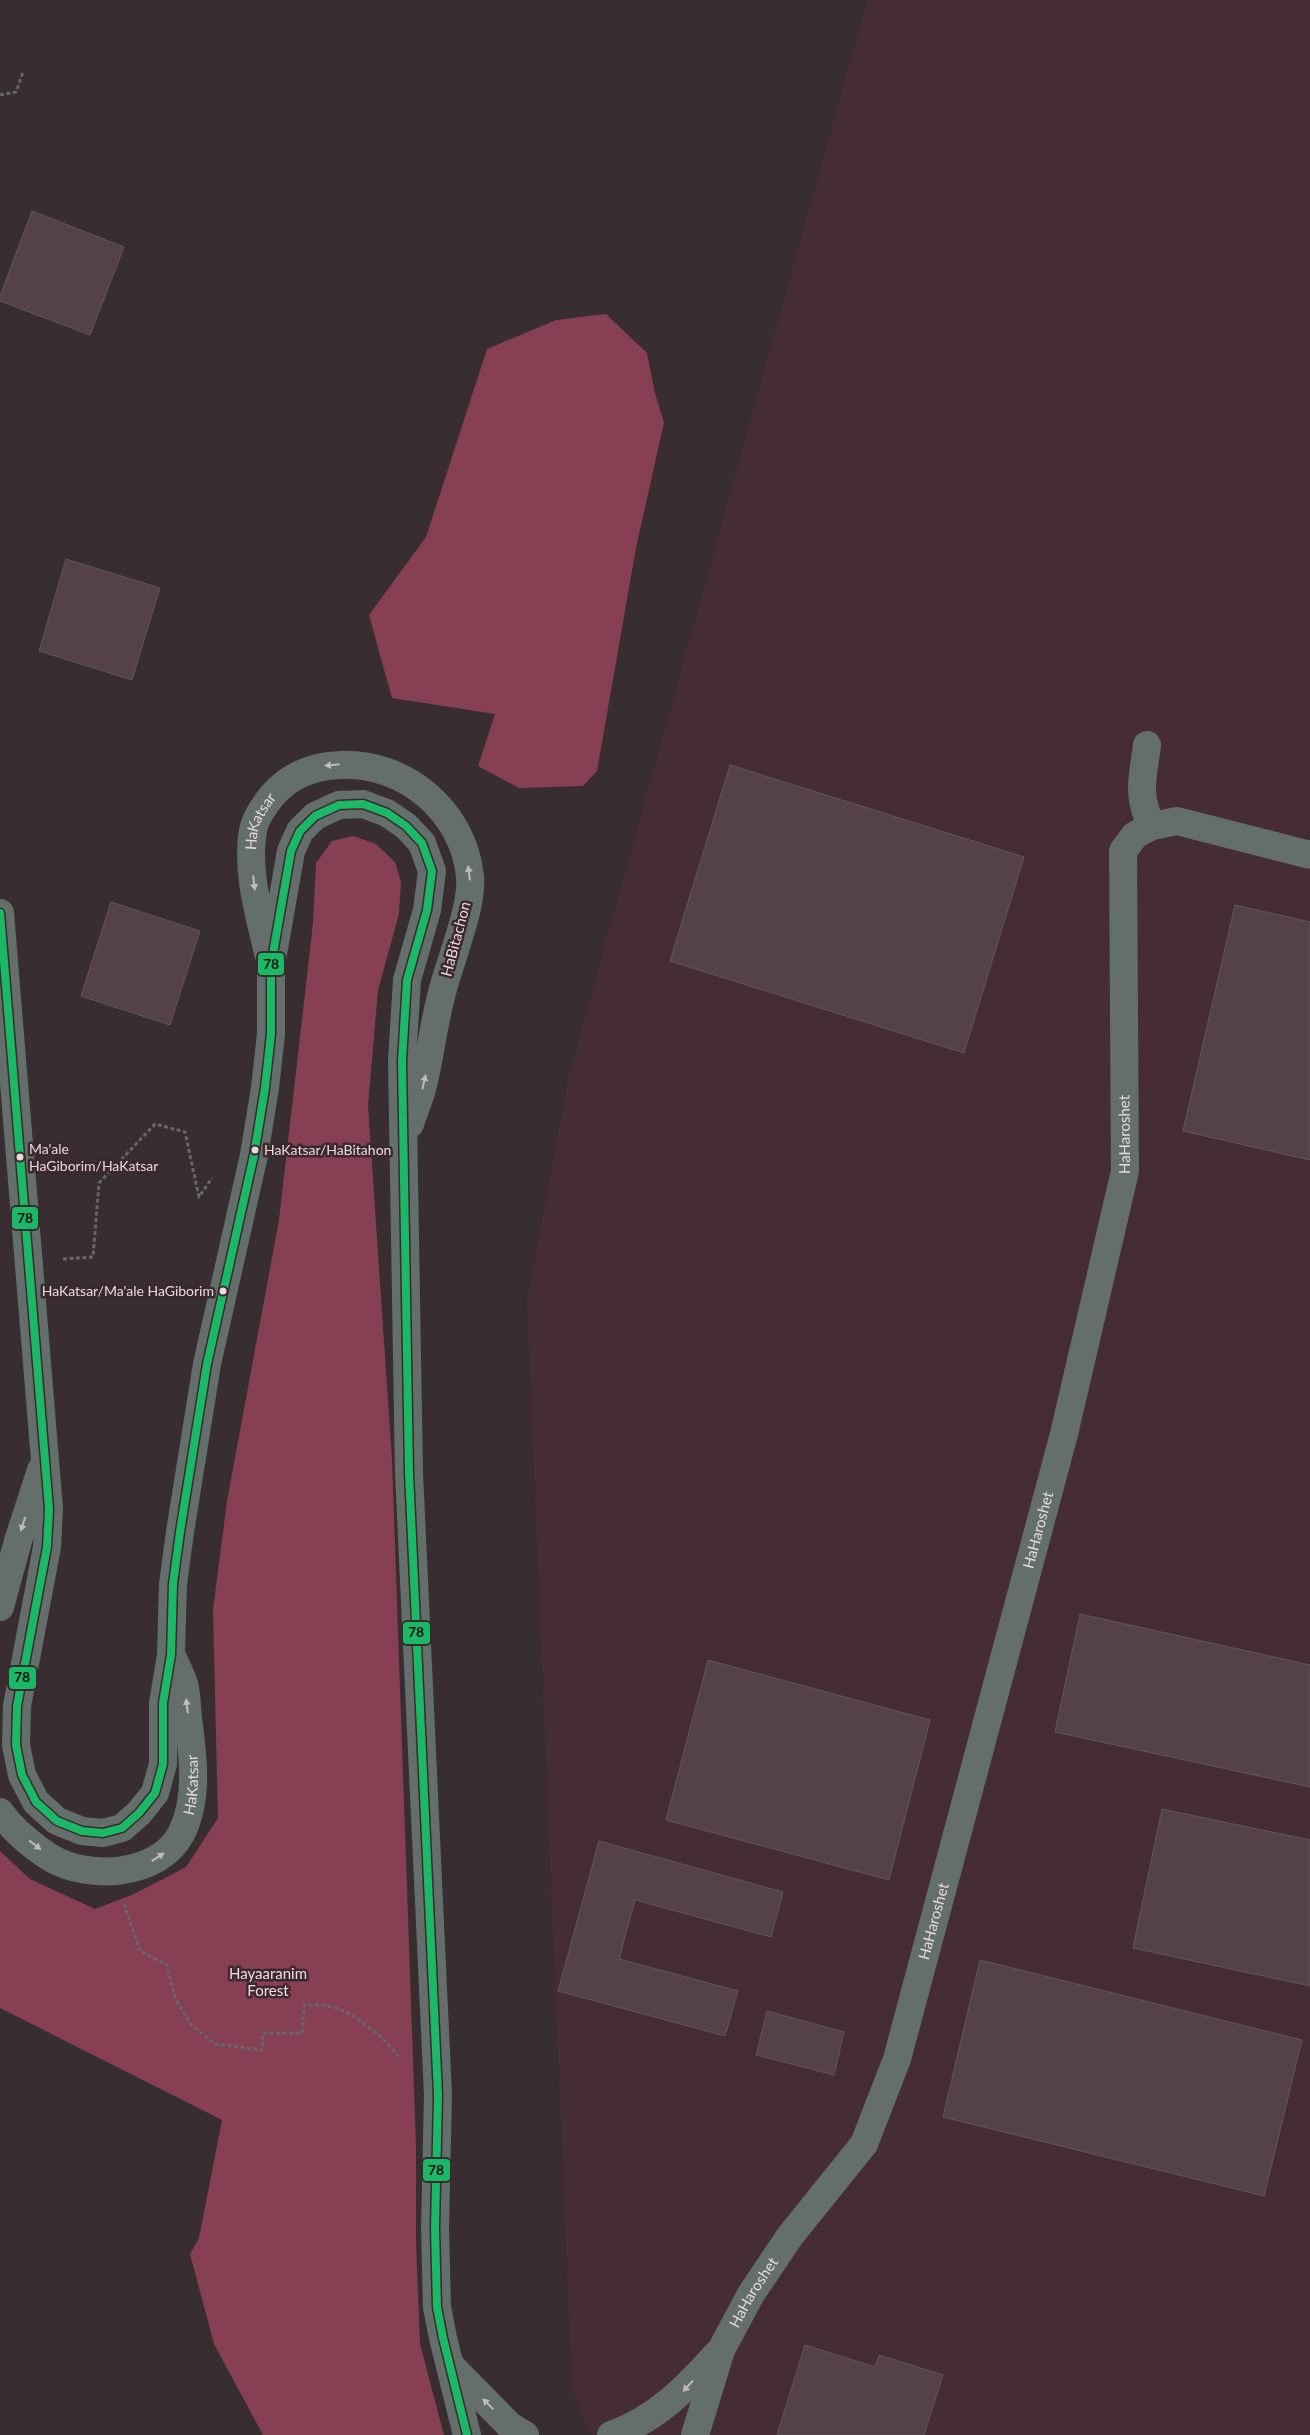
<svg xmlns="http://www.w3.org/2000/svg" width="1310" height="2435" viewBox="0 0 1310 2435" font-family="Lato,sans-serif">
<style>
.built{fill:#452d33}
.forest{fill:#873f54}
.building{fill:#554248;stroke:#61575a}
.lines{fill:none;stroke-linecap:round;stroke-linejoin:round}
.path{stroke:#666766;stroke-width:3;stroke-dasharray:4 2.5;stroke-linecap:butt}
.minor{stroke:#646f6b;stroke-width:28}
.bus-1-casing{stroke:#3c292d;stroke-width:11}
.bus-1{stroke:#1ab867;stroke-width:8}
.oneway{fill:#c0babb}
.bus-dot{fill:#e7dadd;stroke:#3c292d;stroke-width:2}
.labels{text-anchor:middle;stroke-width:5;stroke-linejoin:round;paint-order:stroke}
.bus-label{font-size:14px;fill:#e7dadd;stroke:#3c292d;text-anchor:start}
.street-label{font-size:15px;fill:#e7dadd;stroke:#3c292d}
.park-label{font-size:15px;fill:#f3dadf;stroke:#3c292d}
.line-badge{stroke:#3c292d;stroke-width:2}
.pale-badge-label{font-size:14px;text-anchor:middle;font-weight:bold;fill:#111}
</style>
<rect width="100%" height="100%" fill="#382d30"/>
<!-- built -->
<polygon class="built" points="867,0 1310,0 1310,2435 591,2435 572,2390 527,1301 569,1075"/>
<!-- forest -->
<g class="forest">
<polygon points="606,314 647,353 655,393 664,423 636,548 597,771 583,786 519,788 478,766 495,714 392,698 369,615 426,537 487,349 556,320"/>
<polygon points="353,836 376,844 395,862 401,882 399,914 378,990 368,1106 392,1459 416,2146 416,2243 420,2344 444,2435 263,2435 214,2344 190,2254 199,2238 222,2120 0,2008 0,1851 30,1879 95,1909 134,1894 186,1867 218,1818 213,1610 227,1501 279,1220 313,923 316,863 332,841"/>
</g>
<!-- building -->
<g class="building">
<polygon points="32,211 124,247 90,335 0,301 0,296"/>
<polygon points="66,559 160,588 132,680 39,651"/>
<polygon points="730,765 1024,857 964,1053 670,961"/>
<polygon points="111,902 200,931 170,1025 81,996"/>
<polygon points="1235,905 1310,922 1310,1160 1183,1131"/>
<polygon points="1080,1614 1310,1665 1310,1787 1055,1732"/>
<polygon points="708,1660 930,1720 889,1880 666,1820"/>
<polygon points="1162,1809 1310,1840 1310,1986 1133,1948"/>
<polygon points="599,1841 783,1892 771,1937 635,1900 619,1959 738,1991 725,2036 558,1991"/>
<polygon points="980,1960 1302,2040 1264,2196 943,2117"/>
<polygon points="767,2011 844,2032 834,2075 756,2055"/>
<polygon points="805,2345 875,2367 879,2355 943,2375 924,2435 777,2435"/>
</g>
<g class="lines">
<!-- path -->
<g class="path">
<polyline points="0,95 16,92 23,72"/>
<polyline points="63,1259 93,1257 99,1183 155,1124 185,1132 199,1197 212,1178"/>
<path d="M124,1904L140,1951L167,1965L175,1998L192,2026L215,2044L262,2050L263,2033H302L304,2005C312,2005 320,2004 328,2006C353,2010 386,2039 400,2058"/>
</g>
<!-- minor -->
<g class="minor">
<path d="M1147,745C1143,777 1136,795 1152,826"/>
<polyline points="0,913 49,1509 47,1547 17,1706 16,1745 22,1775 36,1802 57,1821 82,1831 103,1833 122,1828 139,1813 155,1793 163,1764 163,1703 171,1655 173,1584 180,1532 207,1364 254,1155 265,1088 271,1034 271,965 291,851 300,831 315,816 339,805 363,804 387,813 406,826 422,843 432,871 427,910 407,980 402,1061 409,1473 438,2095 435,2228 437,2307 443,2338 467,2435"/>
<path id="s1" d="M268,953C259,914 246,870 253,830C255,819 264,806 271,797C288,776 313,766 340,765C404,762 463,810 470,876C473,906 451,958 443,989C434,1020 431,1053 423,1085C420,1098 414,1111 410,1124"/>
<polyline points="0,1607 18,1541 41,1470"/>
<path id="s2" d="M0,1812C12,1829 33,1847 51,1858C88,1880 158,1877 181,1834C199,1799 193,1756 188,1718C187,1707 187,1695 184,1684C181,1675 176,1665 172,1656"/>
<polyline points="451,2366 510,2426 525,2435"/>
<path d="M611,2435C656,2420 687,2387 718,2353"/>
<path id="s3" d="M695,2435L721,2350L751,2294L790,2236L864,2144L897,2059L1064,1434L1125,1171L1123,851L1135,835L1152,826L1177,821L1310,855"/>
</g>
<!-- bus-1 casing -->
<g class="bus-1-casing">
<polyline id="bus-1" points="0,913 49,1509 47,1547 17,1706 16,1745 22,1775 36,1802 57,1821 82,1831 103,1833 122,1828 139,1813 155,1793 163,1764 163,1703 171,1655 173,1584 180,1532 207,1364 254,1155 265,1088 271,1034 271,965 291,851 300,831 315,816 339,805 363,804 387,813 406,826 422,843 432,871 427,910 407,980 402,1061 409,1473 438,2095 435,2228 437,2307 443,2338 467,2435"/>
</g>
<!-- bus-1 -->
<use href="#bus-1" class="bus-1"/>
</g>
<!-- one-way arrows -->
<defs><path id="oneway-solid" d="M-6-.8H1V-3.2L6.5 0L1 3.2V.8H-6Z" transform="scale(1.25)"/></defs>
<g class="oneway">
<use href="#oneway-solid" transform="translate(332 765) rotate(174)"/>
<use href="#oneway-solid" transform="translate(469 873) rotate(-97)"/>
<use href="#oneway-solid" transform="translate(254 883) rotate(83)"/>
<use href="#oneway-solid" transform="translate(424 1082) rotate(-77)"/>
<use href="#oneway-solid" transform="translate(23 1524) rotate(108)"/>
<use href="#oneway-solid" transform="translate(187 1706) rotate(-97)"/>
<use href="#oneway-solid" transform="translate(35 1845) rotate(38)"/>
<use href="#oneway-solid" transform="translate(158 1857) rotate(-34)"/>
<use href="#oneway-solid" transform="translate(688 2386) rotate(133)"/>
<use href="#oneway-solid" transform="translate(488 2404) rotate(-135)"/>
</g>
<!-- markers -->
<g class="bus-dot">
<circle cx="255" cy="1150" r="4.5"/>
<circle cx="20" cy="1157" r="4.5"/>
<circle cx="223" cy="1291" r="4.5"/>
</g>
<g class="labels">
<!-- bus labels -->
<g class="bus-label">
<text x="29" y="1154">Ma'ale<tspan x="29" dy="17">HaGiborim/HaKatsar</tspan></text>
<text x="264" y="1155">HaKatsar/HaBitahon</text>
<text x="214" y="1296" text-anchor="end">HaKatsar/Ma'ale HaGiborim</text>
</g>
<!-- street labels -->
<g class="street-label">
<text dy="5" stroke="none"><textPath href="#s1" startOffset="135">HaKatsar</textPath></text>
<text transform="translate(456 939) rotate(-75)" y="5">HaBitachon</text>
<text dy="5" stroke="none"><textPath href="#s3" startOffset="1385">HaHaroshet</textPath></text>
<text dy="5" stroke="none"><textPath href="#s3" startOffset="979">HaHaroshet</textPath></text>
<text dy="5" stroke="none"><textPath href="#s2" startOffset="265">HaKatsar</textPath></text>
<text dy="5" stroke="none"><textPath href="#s3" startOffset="574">HaHaroshet</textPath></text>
<text dy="5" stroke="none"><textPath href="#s3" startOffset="155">HaHaroshet</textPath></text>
</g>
<!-- park labels -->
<g class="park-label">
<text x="268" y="1979">Hayaaranim<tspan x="268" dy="17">Forest</tspan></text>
</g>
</g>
<g class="line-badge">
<rect x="257" y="952" width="28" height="24" rx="5" fill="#1ab867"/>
<rect x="11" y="1206" width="28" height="24" rx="5" fill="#1ab867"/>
<rect x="402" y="1621" width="29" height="24" rx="5" fill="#1ab867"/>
<rect x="8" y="1666" width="29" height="24" rx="5" fill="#1ab867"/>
<rect x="422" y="2158" width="29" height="24" rx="5" fill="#1ab867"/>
</g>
<g class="pale-badge-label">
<text x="271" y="969">78</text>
<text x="25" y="1223">78</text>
<text x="416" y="1637">78</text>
<text x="22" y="1682">78</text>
<text x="436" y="2175">78</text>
</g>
</svg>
